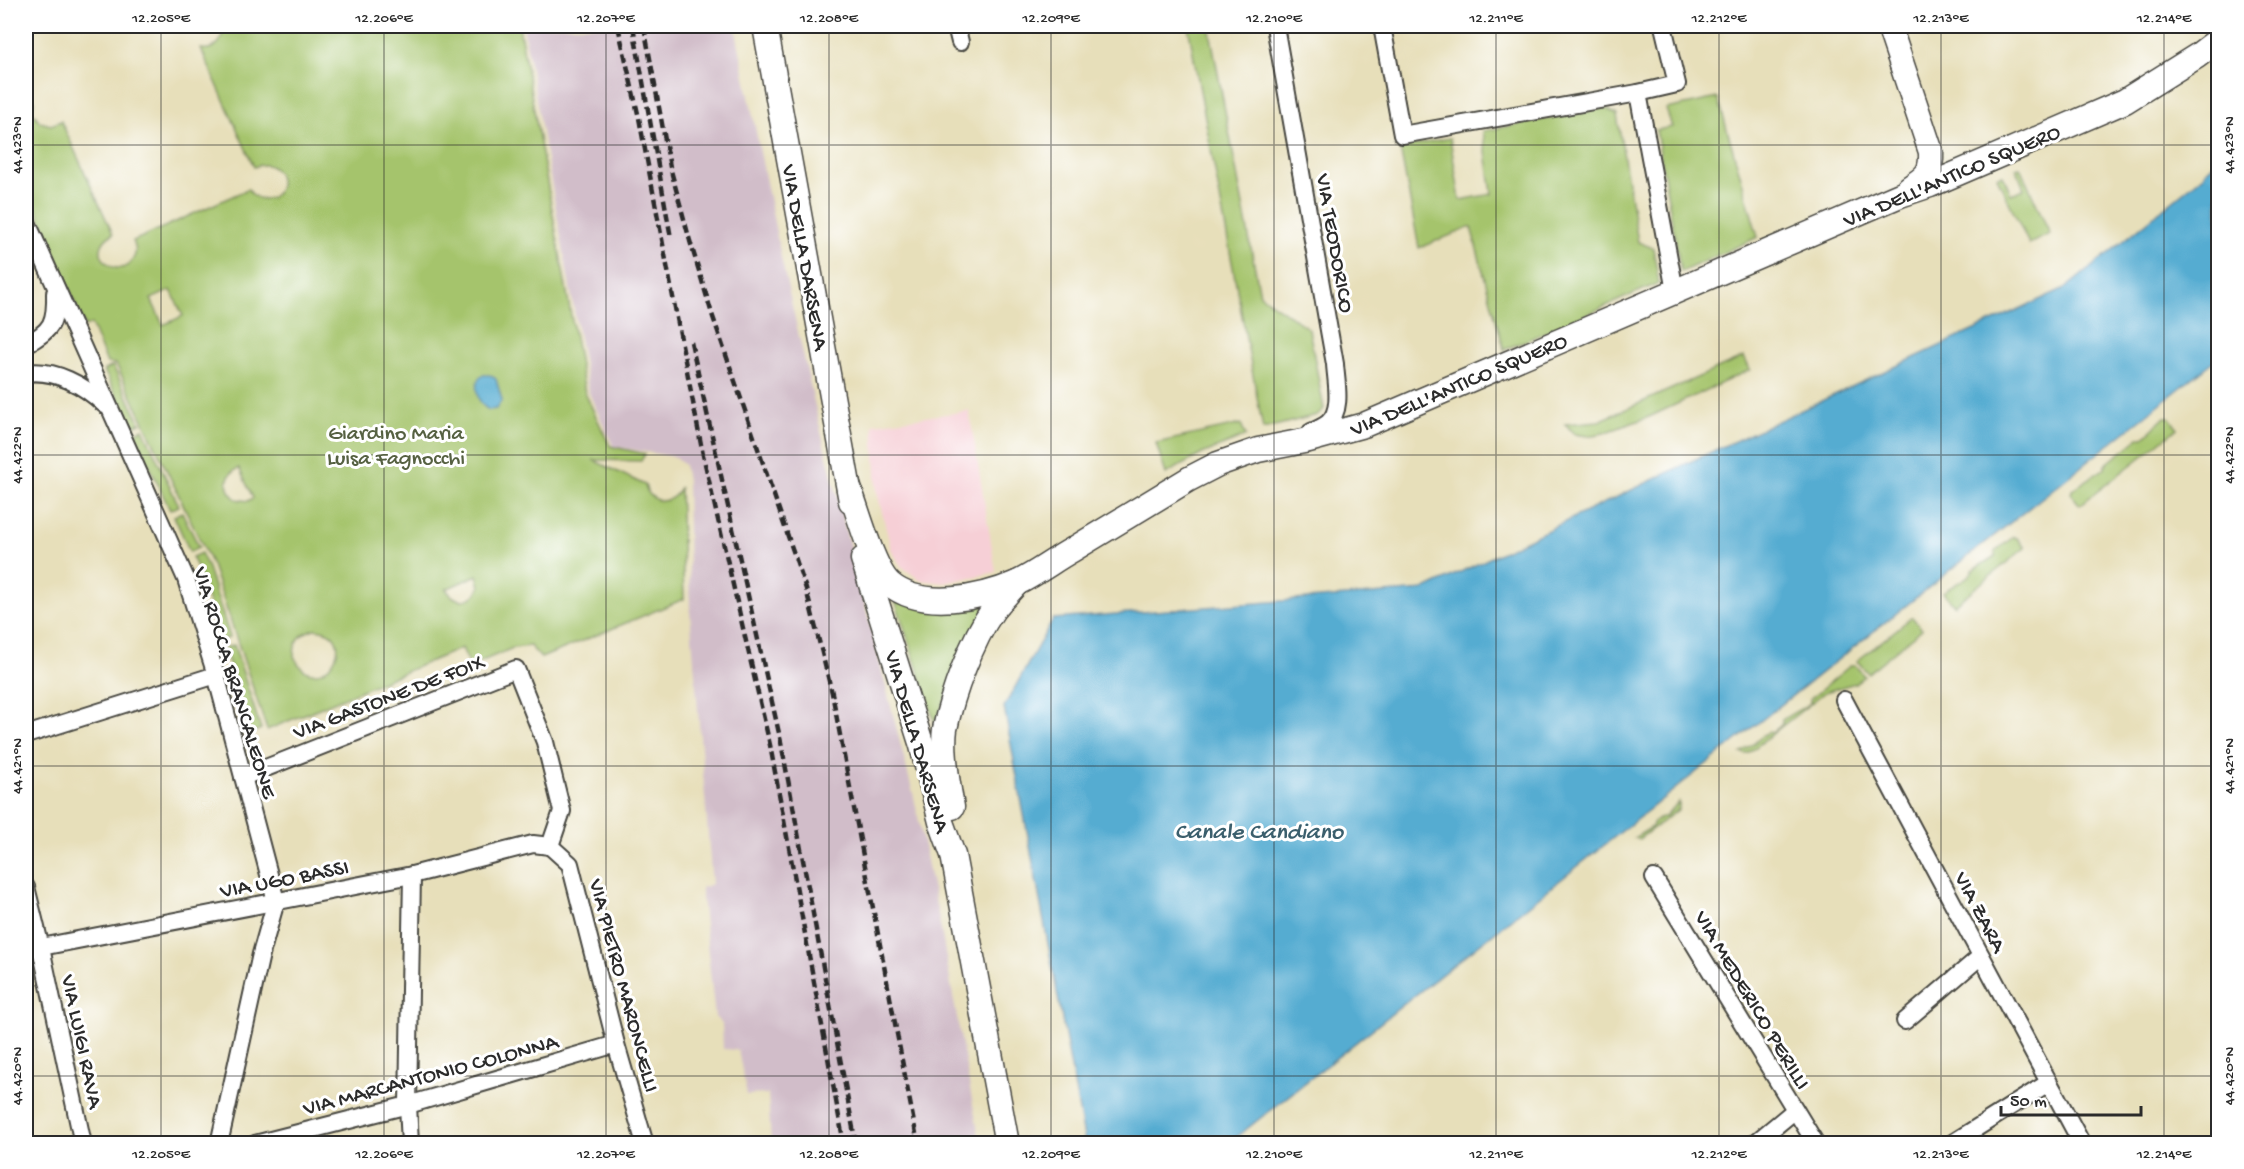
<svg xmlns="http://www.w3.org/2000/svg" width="2244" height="1169" viewBox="0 0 2244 1169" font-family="'Gochi Hand',sans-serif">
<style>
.built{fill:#f6cfd6}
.industrial{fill:#d1bdc9}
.green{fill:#a5c46c;stroke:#68784c;stroke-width:1.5;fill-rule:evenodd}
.water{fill:#54acd1;stroke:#406c7e;stroke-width:1.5}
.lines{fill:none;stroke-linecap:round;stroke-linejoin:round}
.street-casing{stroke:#474640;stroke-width:20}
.secondary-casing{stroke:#474640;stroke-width:27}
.street{stroke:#fff;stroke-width:16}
.secondary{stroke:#fff;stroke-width:24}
.rail{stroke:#2b2b2b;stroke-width:4.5;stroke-dasharray:9 4.5;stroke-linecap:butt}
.ticks{fill:none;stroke:#2b2b2b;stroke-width:1.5;stroke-opacity:0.45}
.labels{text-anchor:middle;stroke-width:6;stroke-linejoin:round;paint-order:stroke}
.street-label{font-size:22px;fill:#2b2b2b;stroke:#fff}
.park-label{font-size:22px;fill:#566142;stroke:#fff}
.water-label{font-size:24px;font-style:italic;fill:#3b5f6d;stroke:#fff}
.neatline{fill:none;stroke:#2b2b2b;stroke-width:2}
.ticks-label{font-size:15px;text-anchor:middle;fill:#2b2b2b}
</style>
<rect width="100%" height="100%" fill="#fff"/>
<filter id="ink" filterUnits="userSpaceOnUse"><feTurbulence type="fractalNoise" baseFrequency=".0167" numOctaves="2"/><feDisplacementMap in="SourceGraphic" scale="12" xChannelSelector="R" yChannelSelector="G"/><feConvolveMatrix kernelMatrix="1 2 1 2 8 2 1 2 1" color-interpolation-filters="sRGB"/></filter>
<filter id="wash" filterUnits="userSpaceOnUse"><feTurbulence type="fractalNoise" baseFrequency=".008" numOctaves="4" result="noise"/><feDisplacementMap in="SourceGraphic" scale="24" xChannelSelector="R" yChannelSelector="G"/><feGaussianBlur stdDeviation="1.35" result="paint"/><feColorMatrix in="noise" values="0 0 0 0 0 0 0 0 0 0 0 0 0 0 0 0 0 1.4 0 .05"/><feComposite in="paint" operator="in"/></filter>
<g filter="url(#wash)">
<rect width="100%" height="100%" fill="#e7dfba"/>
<!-- built -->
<polygon class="built" points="969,411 996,572 945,583 920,580 901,566 891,549 877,492 873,424"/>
<!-- industrial -->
<polygon class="industrial" points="523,26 735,26 782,262 824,445 914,797 939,919 980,1143 771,1143 768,1094 747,1095 738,1050 723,1049 722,1024 715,1017 701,888 712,884 690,612 687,481 684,465 675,457 613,446 589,393"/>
<!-- green -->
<g class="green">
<path d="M221,26H519L585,393L610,446L645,454L641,461L593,460L645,485C650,505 673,506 680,487L684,599L541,658L530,646L513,648L470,666L462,648L267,730L212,565L116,364L107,363L91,324L85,327L26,184V99L34,100L32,111L40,122L51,125L61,121L113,234C81,252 121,284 133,259C137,253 136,247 133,241L248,189C252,195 256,199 264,199C290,198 283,155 254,167L201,49C216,51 225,40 221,26ZM171,290L183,316L163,325L151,299ZM239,468L253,498L248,501L236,499C224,490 224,474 239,468ZM477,575L480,586C474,603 456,605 446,589ZM314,629C367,632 317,706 294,656C294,642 300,633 314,629Z"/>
<polygon points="1188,26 1209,26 1260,295 1309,329 1324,409 1317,415 1263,429"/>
<polygon points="1718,98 1758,237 1681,272 1656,130 1672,127 1666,109"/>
<polygon points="1605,108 1617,115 1638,242 1653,248 1659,283 1504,350 1471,227 1419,248 1400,148 1450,138 1460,200 1492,194 1483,131"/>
<polygon points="2020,167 2050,234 2029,244 1997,177 2003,175 2011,194 2024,189 2016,168"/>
<polygon points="1744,357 1750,370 1649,417 1604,433 1587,436 1575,434 1565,424 1599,421"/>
<polygon points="113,366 140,423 131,427 104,370"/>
<polygon points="2165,417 2169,417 2178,428 2080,505 2071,494 2072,490 2105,468 2105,465 2140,437 2144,437"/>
<polygon points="1241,424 1246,436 1202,454 1166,474 1156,443"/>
<polygon points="143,429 179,506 170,510 134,433"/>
<polygon points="182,512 199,547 190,552 174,516"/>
<path d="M2013,537L2017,538L2025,548L1954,605L1943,592C1953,585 1963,581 1972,573L1973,570L1995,556V552Z"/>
<polygon points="201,553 208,568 230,637 221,641 199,571 192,557"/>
<polygon points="991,596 935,723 894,597"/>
<polygon points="1912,617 1922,629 1868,673 1857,661"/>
<polygon points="234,645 261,729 251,733 224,648"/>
<path d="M1851,665H1855L1864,676L1855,683L1825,692L1747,754L1741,753L1769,731L1772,732L1782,725V720C1792,713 1801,709 1810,703V699Z"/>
<polygon points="1679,802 1679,809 1639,839 1634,838 1652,827 1653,823 1661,817 1665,817"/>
</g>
<!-- water -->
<g class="water">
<polygon points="2218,160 2218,358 1229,1143 1085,1143 1004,707 1053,619 1423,590 1696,459 2067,287 2203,176 2206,170"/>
<path d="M483,375H490L496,379L502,400L496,409L489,410C477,404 471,383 483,375Z"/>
</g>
</g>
<g filter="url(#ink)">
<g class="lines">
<!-- street casing -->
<g class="street-casing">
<g id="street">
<polyline points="956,26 960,42"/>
<path d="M1275,26L1335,364C1336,382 1343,410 1328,423C1323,427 1316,430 1311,432"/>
<polyline points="1382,26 1402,135 1638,93 1677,84 1663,26"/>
<polyline points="1638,93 1675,291"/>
<polyline points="26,220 186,579 216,675 276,901 261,954 219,1144"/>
<path d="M26,344C52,331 56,322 55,293"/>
<path d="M26,373C55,369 84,385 105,405"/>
<polyline points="1844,700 2082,1144"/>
<polyline points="26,735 216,675"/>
<polyline points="243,777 516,669 545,742 562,811 550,846"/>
<polyline points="550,846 570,864 616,1044 645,1144"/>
<polyline points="1654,878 1816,1144"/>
<polyline points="26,887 41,948 83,1144"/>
<polyline points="26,950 412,875 533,844 550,846"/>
<polyline points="1905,1021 1981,956"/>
<polyline points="255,1144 408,1105 616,1044"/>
<polyline points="410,1144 408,1105 412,875"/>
<polyline points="1754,1144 1795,1110"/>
<polyline points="1951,1144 2048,1083"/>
</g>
</g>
<!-- secondary casing -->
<g class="secondary-casing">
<g id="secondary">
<polyline points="765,26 851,501"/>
<path d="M1889,26L1931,152C1932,173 1926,177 1909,188"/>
<path d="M849,488C858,511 873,569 890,584C922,611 982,598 1017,583C1036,574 1054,560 1072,550C1111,526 1150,503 1189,479L1218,464L1258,450L1309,440L1364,425L1900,195L1930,185L2125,101L2197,56L2218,40"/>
<polyline points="863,559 922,746 941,822 953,855 1007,1144"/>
<path d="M952,807C948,786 942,750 945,729C952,694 972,640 993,610C1000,601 1009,592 1017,583"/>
</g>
</g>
<!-- street -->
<use href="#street" class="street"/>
<!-- secondary -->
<use href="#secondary" class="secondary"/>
<!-- rail -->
<g class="rail">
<polyline points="618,26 639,118 703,455 770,745 844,1144"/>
<polyline points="633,26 671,238"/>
<polyline points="644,26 670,167 690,241 712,314 806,589 832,693 918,1144"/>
<polyline points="691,342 781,742 856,1144"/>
</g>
</g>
</g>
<!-- ticks -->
<path class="ticks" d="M161,26V1144M384,26V1144M606,26V1144M829,26V1144M1051,26V1144M1274,26V1144M1496,26V1144M1719,26V1144M1941,26V1144M2164,26V1144M26,145H2218M26,455H2218M26,766H2218M26,1076H2218"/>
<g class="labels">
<!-- street labels -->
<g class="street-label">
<text transform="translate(1951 174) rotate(-23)" y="8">VIA DELL'ANTICO SQUERO</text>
<text transform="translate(1337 243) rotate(80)" y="8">VIA TEODORICO</text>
<text transform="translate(807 257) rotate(80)" y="8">VIA DELLA DARSENA</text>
<text transform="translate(1458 383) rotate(-23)" y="8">VIA DELL'ANTICO SQUERO</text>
<text transform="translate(237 682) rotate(73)" y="8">VIA ROCCA BRANCALEONE</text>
<text transform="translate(388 695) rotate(-21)" y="8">VIA GASTONE DE FOIX</text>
<text transform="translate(919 741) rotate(74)" y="8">VIA DELLA DARSENA</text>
<text transform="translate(284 877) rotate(-11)" y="8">VIA UGO BASSI</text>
<text transform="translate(1982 911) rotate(62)" y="8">VIA ZARA</text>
<text transform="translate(626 985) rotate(75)" y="8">VIA PIETRO MARONCELLI</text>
<text transform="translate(1754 999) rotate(59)" y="8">VIA MEDERICO PERILLI</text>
<text transform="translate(84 1041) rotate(78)" y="8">VIA LUIGI RAVA</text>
<text transform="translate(430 1073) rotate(-15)" y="8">VIA MARCANTONIO COLONNA</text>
</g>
<!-- park labels -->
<g class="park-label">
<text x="396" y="439">Giardino Maria<tspan x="396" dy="25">Luisa Fagnocchi</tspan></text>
</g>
<!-- water labels -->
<g class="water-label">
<text x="1259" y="838">Canale Candiano</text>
</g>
</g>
<!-- margin -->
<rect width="2244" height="1169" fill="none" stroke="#fff" stroke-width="66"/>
<!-- scale -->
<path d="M2001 1106v9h140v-9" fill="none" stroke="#2b2b2b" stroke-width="3"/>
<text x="2010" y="1106" font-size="18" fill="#2b2b2b" stroke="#ffffff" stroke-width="4.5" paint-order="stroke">50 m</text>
<rect x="33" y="33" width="2178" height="1103" class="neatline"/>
<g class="ticks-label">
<text x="161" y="22">12.205°E</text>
<text x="384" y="22">12.206°E</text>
<text x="606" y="22">12.207°E</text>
<text x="829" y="22">12.208°E</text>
<text x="1051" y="22">12.209°E</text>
<text x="1274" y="22">12.210°E</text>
<text x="1496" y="22">12.211°E</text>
<text x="1719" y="22">12.212°E</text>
<text x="1941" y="22">12.213°E</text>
<text x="2164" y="22">12.214°E</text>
<text transform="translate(16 145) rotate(-90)" y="5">44.423°N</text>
<text transform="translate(2228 145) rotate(-90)" y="5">44.423°N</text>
<text transform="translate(16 455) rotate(-90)" y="5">44.422°N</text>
<text transform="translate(2228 455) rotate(-90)" y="5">44.422°N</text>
<text transform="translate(16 766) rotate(-90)" y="5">44.421°N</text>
<text transform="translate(2228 766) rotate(-90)" y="5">44.421°N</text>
<text transform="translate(16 1076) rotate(-90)" y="5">44.420°N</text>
<text transform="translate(2228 1076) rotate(-90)" y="5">44.420°N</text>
<text x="161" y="1158">12.205°E</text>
<text x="384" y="1158">12.206°E</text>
<text x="606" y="1158">12.207°E</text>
<text x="829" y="1158">12.208°E</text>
<text x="1051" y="1158">12.209°E</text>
<text x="1274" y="1158">12.210°E</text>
<text x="1496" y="1158">12.211°E</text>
<text x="1719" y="1158">12.212°E</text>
<text x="1941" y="1158">12.213°E</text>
<text x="2164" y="1158">12.214°E</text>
</g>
</svg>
